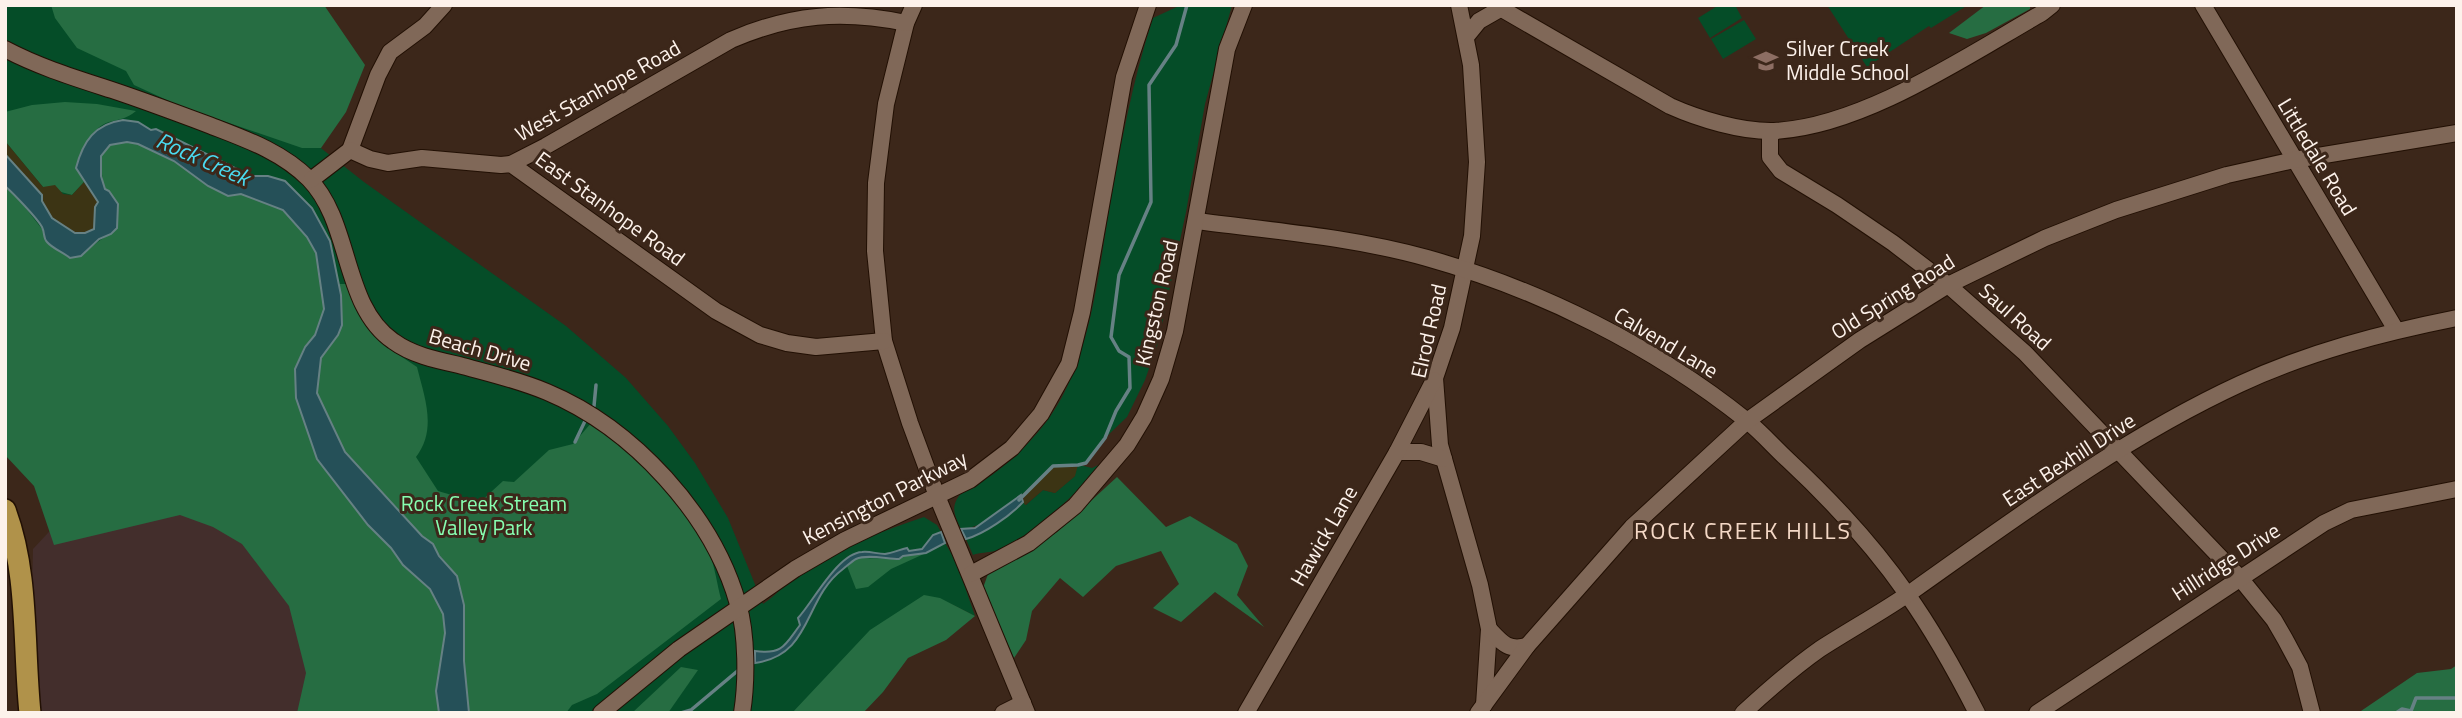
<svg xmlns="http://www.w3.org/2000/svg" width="2462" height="718" viewBox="0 0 2462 718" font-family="'Titillium Web',sans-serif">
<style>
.industrial{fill:#432e2c}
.green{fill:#054d28}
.forest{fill:#266d42}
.sand{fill:#3c3414}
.water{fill:#255058;stroke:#668184;stroke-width:2}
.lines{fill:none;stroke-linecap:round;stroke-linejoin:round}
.stream{stroke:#668184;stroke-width:3.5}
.minor-casing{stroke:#221004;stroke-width:18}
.highway-casing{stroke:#221004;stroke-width:24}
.minor{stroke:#806858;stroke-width:16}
.highway{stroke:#b0924a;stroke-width:21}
.labels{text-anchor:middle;stroke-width:6;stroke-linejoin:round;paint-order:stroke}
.poi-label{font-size:21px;fill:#fdf2eb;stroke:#3c271a;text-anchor:start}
.street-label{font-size:21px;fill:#fdf2eb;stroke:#3c271a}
.park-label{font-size:21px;fill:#87feb0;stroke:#3c271a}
.water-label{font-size:23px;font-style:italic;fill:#4adaf0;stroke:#3c271a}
.neighbourhood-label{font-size:23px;letter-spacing:2px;fill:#f4d8c6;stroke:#3c271a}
</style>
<rect width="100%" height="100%" fill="#3c271a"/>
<!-- industrial -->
<polygon class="industrial" points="216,500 312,609 314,713 40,713 32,591 33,549 61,519"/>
<!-- green -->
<g class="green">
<path d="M5,5H122L317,145L364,182L566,326L626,378L668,426L695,463L728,518L763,604C780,593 787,580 804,569C838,547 886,530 924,517L937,525L941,532L933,535L939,546L945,543L956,561L975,616L949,603L823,713H314L320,659L276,542L5,441Z"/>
<path d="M1181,5H1232L1205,104L1186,212L1158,343L1145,380L1127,417L1105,438L1086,463L1080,465L1092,468L1103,463C1078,491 1031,540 995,551C988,553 980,552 973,555L966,539C984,534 1010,516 1023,502L1026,505L1043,490L1055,493L1075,476L1053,466C1030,487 991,528 961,529C956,519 951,509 957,499C963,488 981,482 992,475C1023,452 1051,422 1067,387C1092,333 1099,273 1108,216C1120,149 1132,82 1153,18Z"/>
<polygon points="1719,5 1735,5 1742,18 1710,38 1698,18"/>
<polygon points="1827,5 1968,5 1931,28 1929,26 1867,67"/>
<polygon points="1744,20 1756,39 1723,59 1711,39"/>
</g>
<!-- forest -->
<g class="forest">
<polygon points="51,5 324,5 365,65 346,112 321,148 302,148 182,107 134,85 126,71 77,48 55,18"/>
<polygon points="1986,5 2030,5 2030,9 1986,33 1967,39 1949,33"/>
<path d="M65,102L97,104L136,111C126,119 120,119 109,122C90,128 83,151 76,168L84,182L72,195L43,187L5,141V112L32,105Z"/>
<path d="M127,142L138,144L174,161L208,186L241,194L283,210L307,237L316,253L324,309L315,335L304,347L295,369L346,497L363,516L368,525L391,548L403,565L430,589L443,614L445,633L436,691L439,713H297L306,673L289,606L242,544L213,527L180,515L54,545L34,486L5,455V186C30,208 44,238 70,258C87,255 96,240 111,234C108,208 101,182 101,156L110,145Z"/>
<path d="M339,284H347L362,319L390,349L417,367C425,399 437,429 416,457L438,491L479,503L503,481L514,482L549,450L573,444L592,422C637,453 687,501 709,552C715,567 717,584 721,599L597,694L572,705L566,713H469C463,675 466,636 460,598C459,592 460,583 457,577C455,572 427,540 422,536L345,452L317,393L321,358L338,335L341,295Z"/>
<polygon points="1117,477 1166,527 1190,516 1237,544 1248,566 1237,595 1264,627 1215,592 1181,622 1153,608 1179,584 1161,551 1116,566 1083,597 1060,578 1032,611 1026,640 1014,658 983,588 988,574 1057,532"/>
<polygon points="926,553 891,569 868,587 856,589 847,566 857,558 899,559 903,556"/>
<polygon points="924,595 940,598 975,616 946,640 908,658 883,692 863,713 792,713 870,630"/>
<polygon points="2457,665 2457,713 2358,713 2417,673 2451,669"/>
<polygon points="681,667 698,670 668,713 632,713"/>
</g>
<!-- sand -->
<g class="sand">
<polygon points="5,141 43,187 55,185 63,194 72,195 84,182 98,202 95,229 85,233 75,233 52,218 42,201 42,195 5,154"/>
<polygon points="1078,465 1075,476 1055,493 1043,490 1025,505 1023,502 1025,494 1053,466"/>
</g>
<!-- water -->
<g class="water">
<path d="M123,120L138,122L151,130L156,129L251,176H268L285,181L312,208L330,241L341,295L342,325L338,335L321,358L317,393L345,452L422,536L433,544L439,556L457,576L464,605V661L469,713H439L436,691L445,633L443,614L430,589L403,565L391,548L368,525L317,459L296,398L295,369L305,347L315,335L324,309L316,253L307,237L283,210L241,194L228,196L208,186L174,161L138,144L127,142L110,145L101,156V176L105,189L109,191L118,204L117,228L111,234L99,239L81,256L70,258C63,252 53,249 47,242C43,238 45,233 42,227C37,218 13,193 5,186V154L42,195V201L52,218L75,233H85L94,229L95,207L98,202L76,168C83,141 95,124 123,120Z"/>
<path d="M1021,495L1023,502C1010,516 984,534 966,539L961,529L975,528Z"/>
<path d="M941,532L945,543L926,553L903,556L899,559C887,559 867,554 856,559C852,561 847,566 843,569C803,599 813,655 755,663V651C783,655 785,645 800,625L798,618C813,602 838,553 862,552C870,551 877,554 885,554C892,553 899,550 907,548L909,551L922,549L933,535Z"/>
</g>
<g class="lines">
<!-- stream -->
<g class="stream">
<polyline points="594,406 596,385"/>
<polyline points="575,442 585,421"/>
<polyline points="1019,500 1053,466 1078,465 1086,463 1105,438 1116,411 1130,388 1129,357 1119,351 1111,337 1119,275 1151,202 1149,85 1176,45 1187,5"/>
<polyline points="681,713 691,710 741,668"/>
<polyline points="2396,713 2402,709 2411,711 2416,698 2457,698"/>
</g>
<!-- minor casing -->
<g class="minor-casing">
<g id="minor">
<polyline points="914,5 906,23 886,104 876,183 875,251 884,341 910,423 937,496 1027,713"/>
<polyline points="1459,5 1471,65 1477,162 1472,236 1452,328 1435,378 1440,445 1480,585 1489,629 1484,705"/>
<path d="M1495,5L1670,106C1699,119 1742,132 1774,131C1862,127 1965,57 2042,13L2052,5"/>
<polyline points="2203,5 2396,330"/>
<polyline points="1466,37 1479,21 1500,9"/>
<path d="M5,49C39,67 75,78 112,90C145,101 177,113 209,125C245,139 281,151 309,179C352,223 342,306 393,341C412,355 436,360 459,365C488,373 519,380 547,392C633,428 713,515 738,604C747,634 747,682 742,713"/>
<polyline points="1770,131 1770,157 1781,171 1837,205 1893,243 1948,285 2025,353 2240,578 2274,620 2285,639 2300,667 2312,713"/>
<polyline points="350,150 378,75 390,52 425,26 444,5"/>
<path d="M511,164L546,146L731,40C791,14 842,10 906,23"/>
<polyline points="311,180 350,150 370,159 388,163 422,158 501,165 511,164 716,311 760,335 787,343 816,347 884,341"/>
<path d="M1197,221C1273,231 1352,237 1427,258C1541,290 1653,346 1746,420C1761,432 1774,447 1788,460C1832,501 1873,545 1907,594C1934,632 1956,672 1977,713"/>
<polyline points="1397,452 1421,452 1444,459"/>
<polyline points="971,574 1029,543 1075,506 1127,445 1144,417 1161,379 1175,331 1227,49 1244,5"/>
<path d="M1489,629C1502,643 1508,651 1527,646"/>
<polyline points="601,713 679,649 795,569 845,540 970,480 1012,448 1041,414 1069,364 1082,312 1124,77 1148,5"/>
<polyline points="1003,713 1023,703"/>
<polyline points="1246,713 1397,452 1434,380"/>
<polyline points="1478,713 1527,646 1632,527 1747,421 1860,340 1948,285 2045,238 2116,210 2227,175 2294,160 2457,133"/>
<path d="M1743,713C1768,690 1793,668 1820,649C1851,629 1884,611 1914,590C2017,517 2125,437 2240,384C2309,352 2382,333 2457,318"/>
<polyline points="2037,713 2324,523 2351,510 2457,489"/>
</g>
</g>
<!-- highway casing -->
<g class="highway-casing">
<path id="highway" d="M5,510C29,574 23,645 30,713"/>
</g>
<!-- minor -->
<use href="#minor" class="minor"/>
<!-- highway -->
<use href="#highway" class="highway"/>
</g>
<!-- icons -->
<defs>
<g id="school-bare" transform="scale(1.89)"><path d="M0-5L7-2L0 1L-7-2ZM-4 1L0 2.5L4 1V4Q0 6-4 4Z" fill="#8d6e63" stroke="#3c271a" stroke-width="2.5" paint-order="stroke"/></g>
</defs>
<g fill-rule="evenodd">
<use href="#school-bare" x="1766" y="61"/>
</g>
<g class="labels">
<!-- poi labels -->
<g class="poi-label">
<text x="1786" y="56">Silver Creek<tspan x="1786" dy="24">Middle School</tspan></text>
</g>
<!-- street labels -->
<g class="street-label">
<text transform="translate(598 91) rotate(-29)" y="7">West Stanhope Road</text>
<text transform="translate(2317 157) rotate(59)" y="7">Littledale Road</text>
<text transform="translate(610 209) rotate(36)" y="7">East Stanhope Road</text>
<text transform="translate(1893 297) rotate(-32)" y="7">Old Spring Road</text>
<text transform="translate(1157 303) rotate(-77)" y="7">Kingston Road</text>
<text transform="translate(2015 317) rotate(42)" y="7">Saul Road</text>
<text transform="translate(1429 331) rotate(-77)" y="7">Elrod Road</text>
<text transform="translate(1666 343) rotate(31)" y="7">Calvend Lane</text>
<text transform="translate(480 350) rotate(16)" y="7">Beach Drive</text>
<text transform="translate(2069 460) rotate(-33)" y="7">East Bexhill Drive</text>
<text transform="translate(885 498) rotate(-27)" y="7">Kensington Parkway</text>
<text transform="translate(1324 536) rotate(-60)" y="7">Hawick Lane</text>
<text transform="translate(2226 562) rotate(-33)" y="7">Hillridge Drive</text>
</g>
<!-- park labels -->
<g class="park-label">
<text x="484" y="511">Rock Creek Stream<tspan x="484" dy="24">Valley Park</tspan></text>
</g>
<!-- water labels -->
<g class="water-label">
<text transform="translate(203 159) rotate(24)" y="8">Rock Creek</text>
</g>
<!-- neighbourhood labels -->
<g class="neighbourhood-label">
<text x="1743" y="539">ROCK CREEK HILLS</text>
</g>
</g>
<!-- border -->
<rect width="2462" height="718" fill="none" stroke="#fdf2eb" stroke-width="14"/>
</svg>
